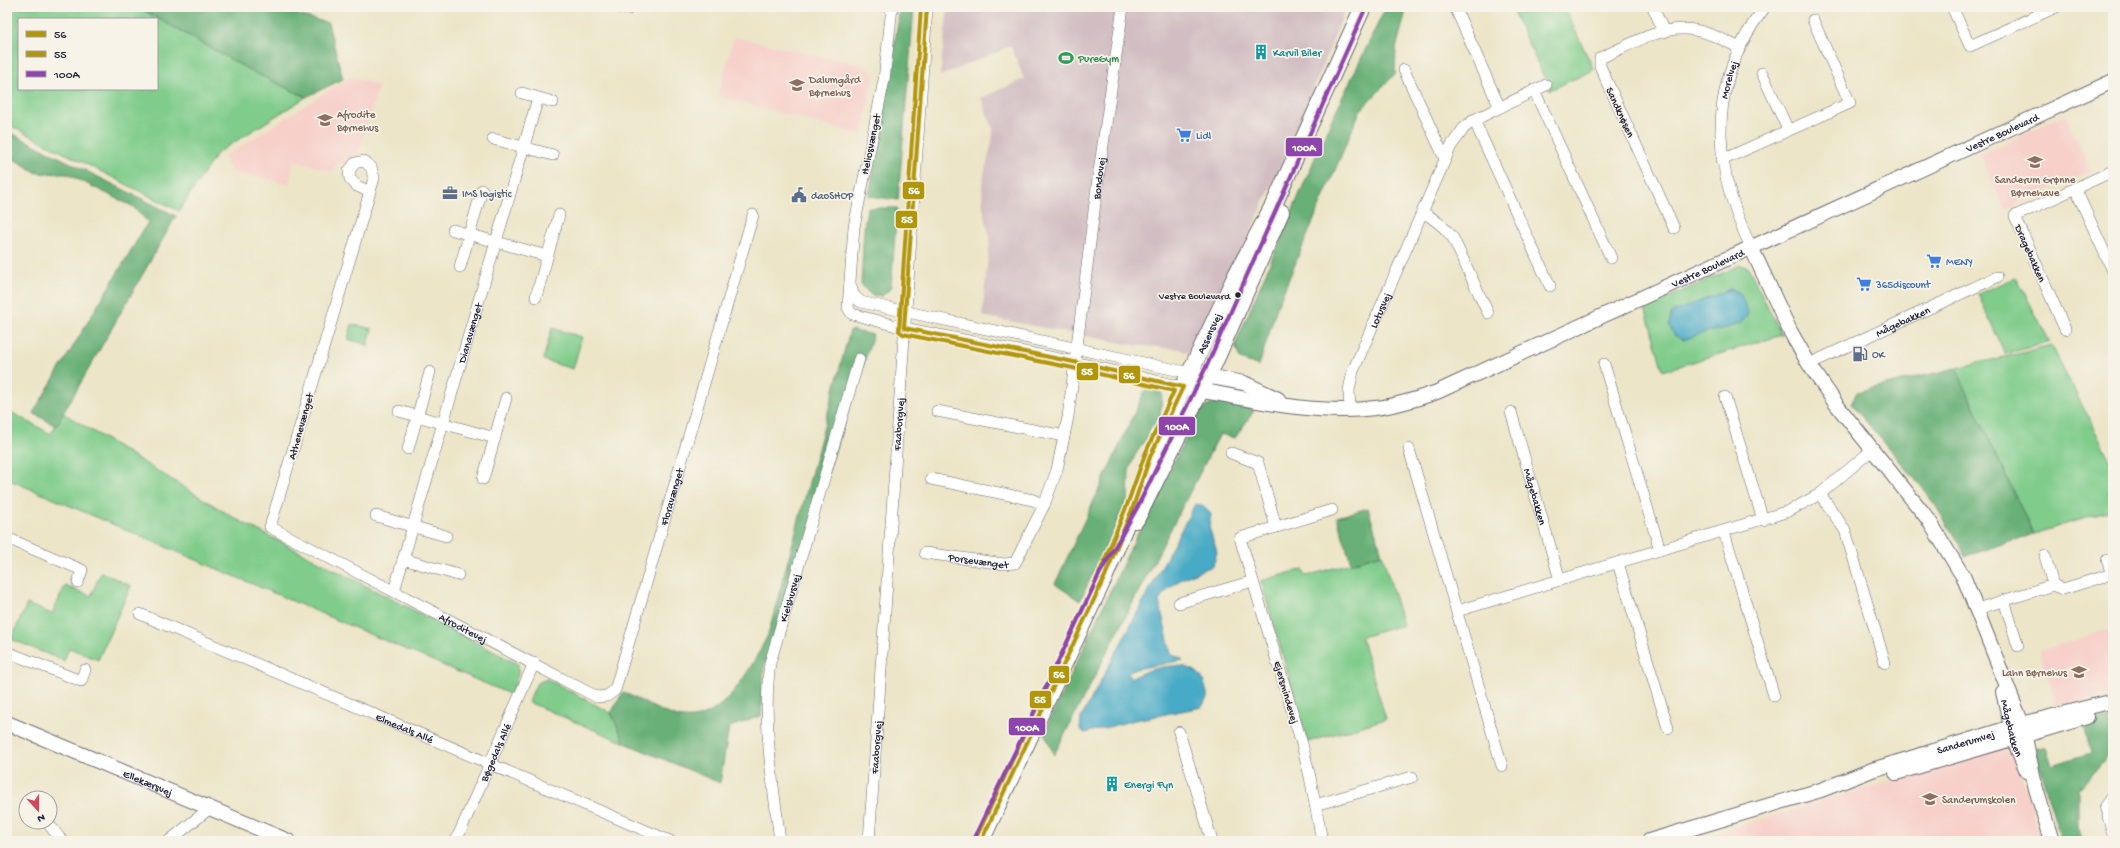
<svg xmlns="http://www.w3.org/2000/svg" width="2120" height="848" viewBox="0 0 2120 848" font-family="'Gochi Hand',sans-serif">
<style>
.built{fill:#f7d0ca}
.industrial{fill:#d2bec2}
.green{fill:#7fcc8b;stroke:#507763;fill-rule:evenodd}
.forest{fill:#67b077;stroke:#446959}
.water{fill:#46aac6;stroke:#346680}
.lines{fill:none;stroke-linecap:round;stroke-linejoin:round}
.minor-casing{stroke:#69666c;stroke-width:12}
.tertiary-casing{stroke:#69666c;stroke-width:16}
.secondary-casing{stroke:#69666c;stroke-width:18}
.minor{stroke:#fff;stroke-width:11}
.tertiary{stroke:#fff;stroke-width:14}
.secondary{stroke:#fff;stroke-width:16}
.bus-1-casing{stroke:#f7f3e8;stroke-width:7}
.bus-2-casing{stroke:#f7f3e8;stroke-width:7}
.bus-3-casing{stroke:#f7f3e8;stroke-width:7}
.bus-1{stroke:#b29609;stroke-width:4}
.bus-2{stroke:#b29609;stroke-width:4}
.bus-3{stroke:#8e44ad;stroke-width:4}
.bus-dot{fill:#22223b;stroke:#f7f3e8;stroke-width:1.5}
.labels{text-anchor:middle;stroke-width:3.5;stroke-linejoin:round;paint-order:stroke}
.bus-label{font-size:10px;fill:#22223b;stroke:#f7f3e8;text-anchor:end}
.culture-label{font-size:11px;fill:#0d838f;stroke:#f7f3e8;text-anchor:start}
.leisure-label{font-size:11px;fill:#27864d;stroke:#f7f3e8;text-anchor:start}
.education-label{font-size:11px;fill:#785e54;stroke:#f7f3e8;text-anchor:start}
.street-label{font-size:11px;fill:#22223b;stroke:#f7f3e8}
.shop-label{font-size:11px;fill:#366cbe;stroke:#f7f3e8;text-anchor:start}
.service-label{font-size:11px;fill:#4e5e75;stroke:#f7f3e8;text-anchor:start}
.line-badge{stroke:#f7f3e8;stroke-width:1.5}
.badge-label{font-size:11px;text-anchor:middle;font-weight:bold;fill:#fff}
</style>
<rect width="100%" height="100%" fill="#f7f3e8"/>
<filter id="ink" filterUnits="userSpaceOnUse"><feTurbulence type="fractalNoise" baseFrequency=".025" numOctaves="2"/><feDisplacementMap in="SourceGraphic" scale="8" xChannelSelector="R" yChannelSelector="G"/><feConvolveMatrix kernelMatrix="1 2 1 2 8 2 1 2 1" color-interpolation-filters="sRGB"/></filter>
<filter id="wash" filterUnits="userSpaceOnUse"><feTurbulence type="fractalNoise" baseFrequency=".012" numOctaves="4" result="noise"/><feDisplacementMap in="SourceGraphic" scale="16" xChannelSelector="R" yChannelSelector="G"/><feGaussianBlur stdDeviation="0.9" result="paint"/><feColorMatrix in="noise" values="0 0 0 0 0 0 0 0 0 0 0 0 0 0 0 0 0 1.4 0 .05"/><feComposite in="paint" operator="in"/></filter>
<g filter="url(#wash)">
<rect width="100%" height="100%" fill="#ece5c8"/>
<!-- built -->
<g class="built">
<polygon points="734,37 866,66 874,74 862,135 718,96"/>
<polygon points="350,77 379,85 358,156 345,164 338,161 332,172 294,160 289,185 261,177 231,173 224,157"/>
<polygon points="2065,115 2091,170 2005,210 1980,154"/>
<polygon points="2113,628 2113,692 2058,709 2039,651"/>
<polygon points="2001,748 2016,756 2041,841 1687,841"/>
</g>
<!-- industrial -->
<polygon class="industrial" points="948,7 1346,7 1303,116 1246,242 1189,354 1179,349 1133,345 982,316 990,238 983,209 982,183 992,142 993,129 981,98 1024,79 1011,46 940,76"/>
<!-- green -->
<g class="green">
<path d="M7,7H138L253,72L306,97L217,153L179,211L7,124ZM19,19H157V89H19Z"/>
<polygon points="1511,7 1564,7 1594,70 1550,90"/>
<polygon points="1740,265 1748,267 1782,335 1663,371 1645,308"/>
<polygon points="2016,277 2050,342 2005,354 1978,294"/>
<polygon points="352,324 372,329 368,345 348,339"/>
<polygon points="552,328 582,337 573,369 543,360"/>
<polygon points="2052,346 2113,466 2113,510 2033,534 1956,368"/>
<polygon points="7,410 51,434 63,413 236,519 518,664 518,674 512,695 7,479"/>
<polygon points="1382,554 1403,625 1361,637 1386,719 1308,742 1261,581 1303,569 1306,576"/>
<polygon points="101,572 131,586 98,660 69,648 64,661 11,639 27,604 52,614 65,586 91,596"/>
<polygon points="547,679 611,713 625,743 528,702 537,683"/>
</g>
<!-- forest -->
<g class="forest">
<polygon points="138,7 270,7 328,23 343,79 306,97 253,72"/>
<polygon points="899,7 914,7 898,200 869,196 898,23"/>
<polygon points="1386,7 1407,7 1396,49 1395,74 1360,111 1277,307 1259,366 1240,359 1235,345 1330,123"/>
<polygon points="7,131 176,216 56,426 33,413 148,222 132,206 67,174 37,173 7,155"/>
<polygon points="867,208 897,208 891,288 882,296 871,295 861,285 864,228"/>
<path d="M850,330L873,335L764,667L761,716L729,727L720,783L625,743L611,713L623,692C638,699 662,713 678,717C722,728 752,665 768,635Z"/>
<polygon points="1956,368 2033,534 1966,556 1931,498 1851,404 1857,392"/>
<polygon points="1147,386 1162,393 1160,418 1135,455 1129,471 1128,499 1080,601 1055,584"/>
<polygon points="1217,402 1246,407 1254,411 1235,438 1220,434 1054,755 1044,732 1130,549 1197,416 1205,407"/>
<polygon points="1368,508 1382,554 1351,563 1337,517"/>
<polygon points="2113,717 2113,750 2078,790 2078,827 2083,841 2061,841 2035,752 2037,747 2046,748 2052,765 2091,753 2084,725"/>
</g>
<!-- water -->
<g class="water">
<polygon points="1730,289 1739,292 1746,305 1748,314 1741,323 1727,328 1706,332 1684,340 1675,336 1669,326 1671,313"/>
<path d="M1195,504L1202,505L1211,514L1209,527L1217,552L1213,566C1192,574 1170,581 1159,601L1171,653L1183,660L1131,670L1128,674L1131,678C1150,668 1183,658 1200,675C1204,680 1206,690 1208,696L1202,707L1135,720L1085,733L1080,729L1081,718Z"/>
</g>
</g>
<g filter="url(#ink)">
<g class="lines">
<!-- minor casing -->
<g class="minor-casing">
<g id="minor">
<polyline points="618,7 628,9 629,7"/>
<polyline points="892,7 884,80 854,227 848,308 852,314 904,328 1074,362 1183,387"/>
<polyline points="1455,7 1499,106"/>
<polyline points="1653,7 1664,32"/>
<polyline points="1952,7 1970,46 2056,7"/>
<polyline points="1404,70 1445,159"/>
<polyline points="1762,73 1788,130"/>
<polyline points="1534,90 1611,258"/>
<polyline points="522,93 553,102"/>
<polyline points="1474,120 1550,286"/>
<polyline points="493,139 553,155"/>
<polyline points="1722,160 1850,103 1813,20"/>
<polyline points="2075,188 2113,271"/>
<path id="s1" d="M368,191L357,186L350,179L349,171L355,163L364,161L371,167L374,178L270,527L597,697L607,696L615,690L753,215"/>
<path d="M1422,212C1435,219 1444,226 1453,238L1488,313"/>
<path d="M1674,228L1600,66V58C1626,47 1656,28 1684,29C1703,29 1723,39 1739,48"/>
<polyline points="453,230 547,256"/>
<path id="s2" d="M1751,247C1711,165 1706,83 1765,7"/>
<polyline points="460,267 482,190"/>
<polyline points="850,284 854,296 861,302 1190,373"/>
<polyline points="536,297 559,215"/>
<polyline points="2065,329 2015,216 2113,171"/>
<polyline points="1604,364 1660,550"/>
<path id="s3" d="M1809,364L1997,277"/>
<polyline points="1725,397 1763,520"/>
<path id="s4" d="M1350,410L1349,390L1353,371L1451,146L1464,128L1474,120L1546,85"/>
<polyline points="399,411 495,438"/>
<polyline points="937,411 1064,436"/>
<path id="s5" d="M1511,412L1560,580"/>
<polyline points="408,449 430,372"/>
<polyline points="1409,449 1502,766"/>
<polyline points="1231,453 1258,463 1276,527"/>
<polyline points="483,479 506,398"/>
<polyline points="931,479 1033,500 1044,505"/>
<polyline points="1820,494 1845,530 1885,663"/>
<polyline points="376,516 446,536"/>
<polyline points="1724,532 1774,696"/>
<polyline points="7,538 82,570 78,582"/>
<path id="s6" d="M925,553L1004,564L1015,563L1044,505L1057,470L1068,417L1098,179L1123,7"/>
<polyline points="2045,556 2053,585"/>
<polyline points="403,559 458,575"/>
<polyline points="1618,563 1668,728"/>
<path id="s7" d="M394,591L538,98"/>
<polyline points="2004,600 2018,646"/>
<polyline points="1179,603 1253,581"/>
<polyline points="1977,609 2053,585 2063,589 2112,574 2107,560"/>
<polyline points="1457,611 1789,511 1820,494 1872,450"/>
<path id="s8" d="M140,614L670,841"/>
<polyline points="7,652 81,681 85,670"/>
<polyline points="1179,732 1212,841"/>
<polyline points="2113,795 2105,806 2113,834"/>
<polyline points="1315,805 1412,777"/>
<polyline points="47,822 62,841"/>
<polyline points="169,841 210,808"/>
<path id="s9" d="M456,841L534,663"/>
<path id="s10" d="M780,841C773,783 762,722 770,663L859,359"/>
<path id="s11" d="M869,841L927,7"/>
<polyline points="1322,841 1310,777 1302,744 1240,538 1332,510"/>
</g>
</g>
<!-- tertiary casing -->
<g class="tertiary-casing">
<g id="tertiary">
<polyline points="1751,247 1790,331 1809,364 1836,404 1928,519 1964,578 2022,724 2036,789 2052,841"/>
<polyline points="1190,373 1244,383 1278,399"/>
<path id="s12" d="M1183,387C1245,398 1312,416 1375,408C1396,406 1417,399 1437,392L2113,81"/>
<path id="s13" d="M2003,692L2015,743L2027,771"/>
<path id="s14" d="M7,723L288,841"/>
<polyline points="1896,773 2087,717"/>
<path id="s15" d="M1649,841L1821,790L1872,770L2022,724L2113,701"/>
</g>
</g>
<!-- secondary casing -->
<g class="secondary-casing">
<g id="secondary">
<polyline points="1136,520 1213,366 1281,212"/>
<path id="s16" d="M981,841L1105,576L1133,507L1150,457L1236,275L1276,200L1363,7"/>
</g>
</g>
<!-- minor -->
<use href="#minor" class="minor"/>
<!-- tertiary -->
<use href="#tertiary" class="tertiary"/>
<!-- secondary -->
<use href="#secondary" class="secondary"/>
<!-- bus-1 casing -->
<g class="bus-1-casing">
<polyline id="bus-1" points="927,7 904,328 1074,362 1183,387 1150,457 1133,507 1105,576 981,841"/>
</g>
<!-- bus-2 casing -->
<g class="bus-2-casing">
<polyline id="bus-2" points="921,7 899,331 903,334 1073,368 1174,391 1145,454 1127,505 1099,574 976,838"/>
</g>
<!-- bus-3 casing -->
<g class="bus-3-casing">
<polyline id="bus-3" points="974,838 1100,573 1137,508 1208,363 1366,7"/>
</g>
<!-- bus-1 -->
<use href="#bus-1" class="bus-1"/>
<!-- bus-2 -->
<use href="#bus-2" class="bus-2"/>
<!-- bus-3 -->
<use href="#bus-3" class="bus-3"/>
</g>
</g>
<!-- icons -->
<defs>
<g id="building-bare" transform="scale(1.2)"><path d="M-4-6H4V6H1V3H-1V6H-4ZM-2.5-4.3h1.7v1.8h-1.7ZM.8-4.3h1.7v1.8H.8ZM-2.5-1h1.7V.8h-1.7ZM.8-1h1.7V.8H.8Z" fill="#0f9aa8" stroke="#f7f3e8" stroke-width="2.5" paint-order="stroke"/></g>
<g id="stadium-bare" transform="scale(1.2)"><path d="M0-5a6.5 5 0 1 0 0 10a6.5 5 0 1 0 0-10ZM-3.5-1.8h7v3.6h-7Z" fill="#2e9e5b" stroke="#f7f3e8" stroke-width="2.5" paint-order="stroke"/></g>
<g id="school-bare" transform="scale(1.2)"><path d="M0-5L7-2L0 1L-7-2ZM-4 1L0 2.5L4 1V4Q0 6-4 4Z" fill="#8d6e63" stroke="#f7f3e8" stroke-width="2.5" paint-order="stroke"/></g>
<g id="supermarket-bare" transform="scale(1.2)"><path d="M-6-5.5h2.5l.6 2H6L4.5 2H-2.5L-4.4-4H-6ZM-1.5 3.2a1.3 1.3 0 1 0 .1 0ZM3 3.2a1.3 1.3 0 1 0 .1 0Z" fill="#3f7fe0" stroke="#f7f3e8" stroke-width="2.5" paint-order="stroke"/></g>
<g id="office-bare" transform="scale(1.2)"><path d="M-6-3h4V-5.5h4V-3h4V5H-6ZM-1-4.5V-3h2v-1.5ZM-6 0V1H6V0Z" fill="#5c6f8a" stroke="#f7f3e8" stroke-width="2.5" paint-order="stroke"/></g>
<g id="civic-bare" transform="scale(1.2)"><path d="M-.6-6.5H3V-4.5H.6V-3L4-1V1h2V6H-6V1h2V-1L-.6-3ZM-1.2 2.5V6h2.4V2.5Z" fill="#5c6f8a" stroke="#f7f3e8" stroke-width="2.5" paint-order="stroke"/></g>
<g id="fuel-bare" transform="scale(1.2)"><path d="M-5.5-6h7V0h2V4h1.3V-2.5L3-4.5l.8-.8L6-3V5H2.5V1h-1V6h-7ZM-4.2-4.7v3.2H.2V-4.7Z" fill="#5c6f8a" stroke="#f7f3e8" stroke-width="2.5" paint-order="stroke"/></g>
</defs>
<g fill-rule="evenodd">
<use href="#building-bare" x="1261" y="52"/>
<use href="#stadium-bare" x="1066" y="58"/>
<use href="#school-bare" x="797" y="85"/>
<use href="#school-bare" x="325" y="120"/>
<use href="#supermarket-bare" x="1184" y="135"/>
<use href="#school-bare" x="2035" y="162"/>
<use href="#office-bare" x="450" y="193"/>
<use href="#civic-bare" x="799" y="195"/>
<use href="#supermarket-bare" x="1934" y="261"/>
<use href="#supermarket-bare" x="1864" y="284"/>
<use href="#fuel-bare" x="1860" y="354"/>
<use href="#school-bare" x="2079" y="672"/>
<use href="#building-bare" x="1112" y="784"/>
<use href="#school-bare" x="1930" y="799"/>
</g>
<!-- markers -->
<circle class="bus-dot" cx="1238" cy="295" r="3.5"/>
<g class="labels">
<!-- bus labels -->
<g class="bus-label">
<text x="1230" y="299">Vestre Boulevard</text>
</g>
<!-- culture labels -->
<g class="culture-label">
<text x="1273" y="56">Karvil Biler</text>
<text x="1124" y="788">Energi Fyn</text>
</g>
<!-- leisure labels -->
<g class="leisure-label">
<text x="1078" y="62">PureGym</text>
</g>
<!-- education labels -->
<g class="education-label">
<text x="809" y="83">Dalumgård<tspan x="809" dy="13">Børnehus</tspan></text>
<text x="337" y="118">Afrodite<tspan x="337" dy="13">Børnehus</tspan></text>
<text x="2035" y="183" text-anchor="middle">Sanderum Grønne<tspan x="2035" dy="13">Børnehave</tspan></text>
<text x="2067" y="676" text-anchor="end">Lahn Børnehus</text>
<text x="1942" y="803">Sanderumskolen</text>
</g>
<!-- street labels -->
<g class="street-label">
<text dy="4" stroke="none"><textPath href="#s2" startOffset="173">Morelvej</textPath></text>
<text transform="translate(1621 112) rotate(65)" y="4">Sandknøsen</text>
<text dy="4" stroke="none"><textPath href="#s12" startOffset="880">Vestre Boulevard</textPath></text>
<text transform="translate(870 144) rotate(-78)" y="4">Heliosvænget</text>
<text dy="4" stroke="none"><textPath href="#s6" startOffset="488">Bondovej</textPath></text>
<text transform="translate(2031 253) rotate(66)" y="4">Dragebakken</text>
<text dy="4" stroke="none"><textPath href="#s12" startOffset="556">Vestre Boulevard</textPath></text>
<text dy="4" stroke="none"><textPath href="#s4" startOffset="106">Lotusvej</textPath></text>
<text dy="4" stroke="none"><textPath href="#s3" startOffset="103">Mågebakken</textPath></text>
<text dy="4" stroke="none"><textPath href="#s7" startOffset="269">Dianavænget</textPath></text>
<text dy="4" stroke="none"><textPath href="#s16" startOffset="557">Assensvej</textPath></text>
<text dy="4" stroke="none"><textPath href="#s11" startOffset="418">Faaborgvej</textPath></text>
<text transform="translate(300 426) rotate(-74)" y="4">Athenevænget</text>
<text dy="4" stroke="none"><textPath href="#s1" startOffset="1024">Floravænget</textPath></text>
<text dy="4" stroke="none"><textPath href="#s5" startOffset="88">Mågebakken</textPath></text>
<text dy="4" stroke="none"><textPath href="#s6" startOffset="54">Porsevænget</textPath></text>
<text dy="4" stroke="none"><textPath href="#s10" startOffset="247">Kielshusvej</textPath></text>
<text dy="4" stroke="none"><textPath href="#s1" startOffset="652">Afroditevej</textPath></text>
<text transform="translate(1287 692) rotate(74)" y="4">Ejersmindevej</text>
<text dy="4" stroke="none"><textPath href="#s8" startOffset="288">Elmedals Allé</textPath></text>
<text dy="4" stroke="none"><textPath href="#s13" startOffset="37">Mågebakken</textPath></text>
<text dy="4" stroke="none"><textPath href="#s15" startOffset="332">Sanderumvej</textPath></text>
<text dy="4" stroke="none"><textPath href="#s11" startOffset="94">Faaborgvej</textPath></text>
<text dy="4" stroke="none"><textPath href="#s9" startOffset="97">Bøgedals Allé</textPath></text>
<text dy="4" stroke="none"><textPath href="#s14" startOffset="153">Ellekærsvej</textPath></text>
</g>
<!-- shop labels -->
<g class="shop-label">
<text x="1196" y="139">Lidl</text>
<text x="1946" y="265">MENY</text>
<text x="1876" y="288">365discount</text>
</g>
<!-- service labels -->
<g class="service-label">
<text x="462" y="197">IMS logistic</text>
<text x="811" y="199">daoSHOP</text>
<text x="1872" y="358">OK</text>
</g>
</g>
<g class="line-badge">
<rect x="1285" y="137" width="38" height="20" rx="4" fill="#8e44ad"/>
<rect x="902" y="181" width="23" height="19" rx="4" fill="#b29609"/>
<rect x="895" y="210" width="23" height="19" rx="4" fill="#b29609"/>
<rect x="1076" y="362" width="23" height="19" rx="4" fill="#b29609"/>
<rect x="1118" y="365" width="23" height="19" rx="4" fill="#b29609"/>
<rect x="1158" y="416" width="38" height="20" rx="4" fill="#8e44ad"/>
<rect x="1048" y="665" width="22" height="19" rx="4" fill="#b29609"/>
<rect x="1029" y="690" width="23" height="19" rx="4" fill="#b29609"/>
<rect x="1008" y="717" width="38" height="19" rx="4" fill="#8e44ad"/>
</g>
<g class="badge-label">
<text x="1304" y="151">100A</text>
<text x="914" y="194">56</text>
<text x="907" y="223">55</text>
<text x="1087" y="375">55</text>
<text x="1129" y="379">56</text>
<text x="1177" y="430">100A</text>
<text x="1059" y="678">56</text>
<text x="1040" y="703">55</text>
<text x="1027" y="731">100A</text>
</g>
<!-- margin -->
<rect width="2120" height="848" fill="none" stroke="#f7f3e8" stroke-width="24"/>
<!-- legend -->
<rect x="18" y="18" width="140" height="72" fill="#f7f3e8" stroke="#a29fa3"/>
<rect x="26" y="31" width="20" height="6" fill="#b29609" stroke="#a29fa3"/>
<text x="54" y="38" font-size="12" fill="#22223b">56</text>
<rect x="26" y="51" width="20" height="6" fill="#b29609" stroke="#a29fa3"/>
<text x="54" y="58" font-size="12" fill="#22223b">55</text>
<rect x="26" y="71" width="20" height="6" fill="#8e44ad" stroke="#a29fa3"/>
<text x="54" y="78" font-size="12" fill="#22223b">100A</text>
<!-- north arrow -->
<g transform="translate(38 810) rotate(159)"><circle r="19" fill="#f7f3e8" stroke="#a29fa3"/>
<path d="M0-3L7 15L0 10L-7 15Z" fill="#d1495b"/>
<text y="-6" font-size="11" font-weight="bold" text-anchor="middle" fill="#22223b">N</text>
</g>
</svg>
